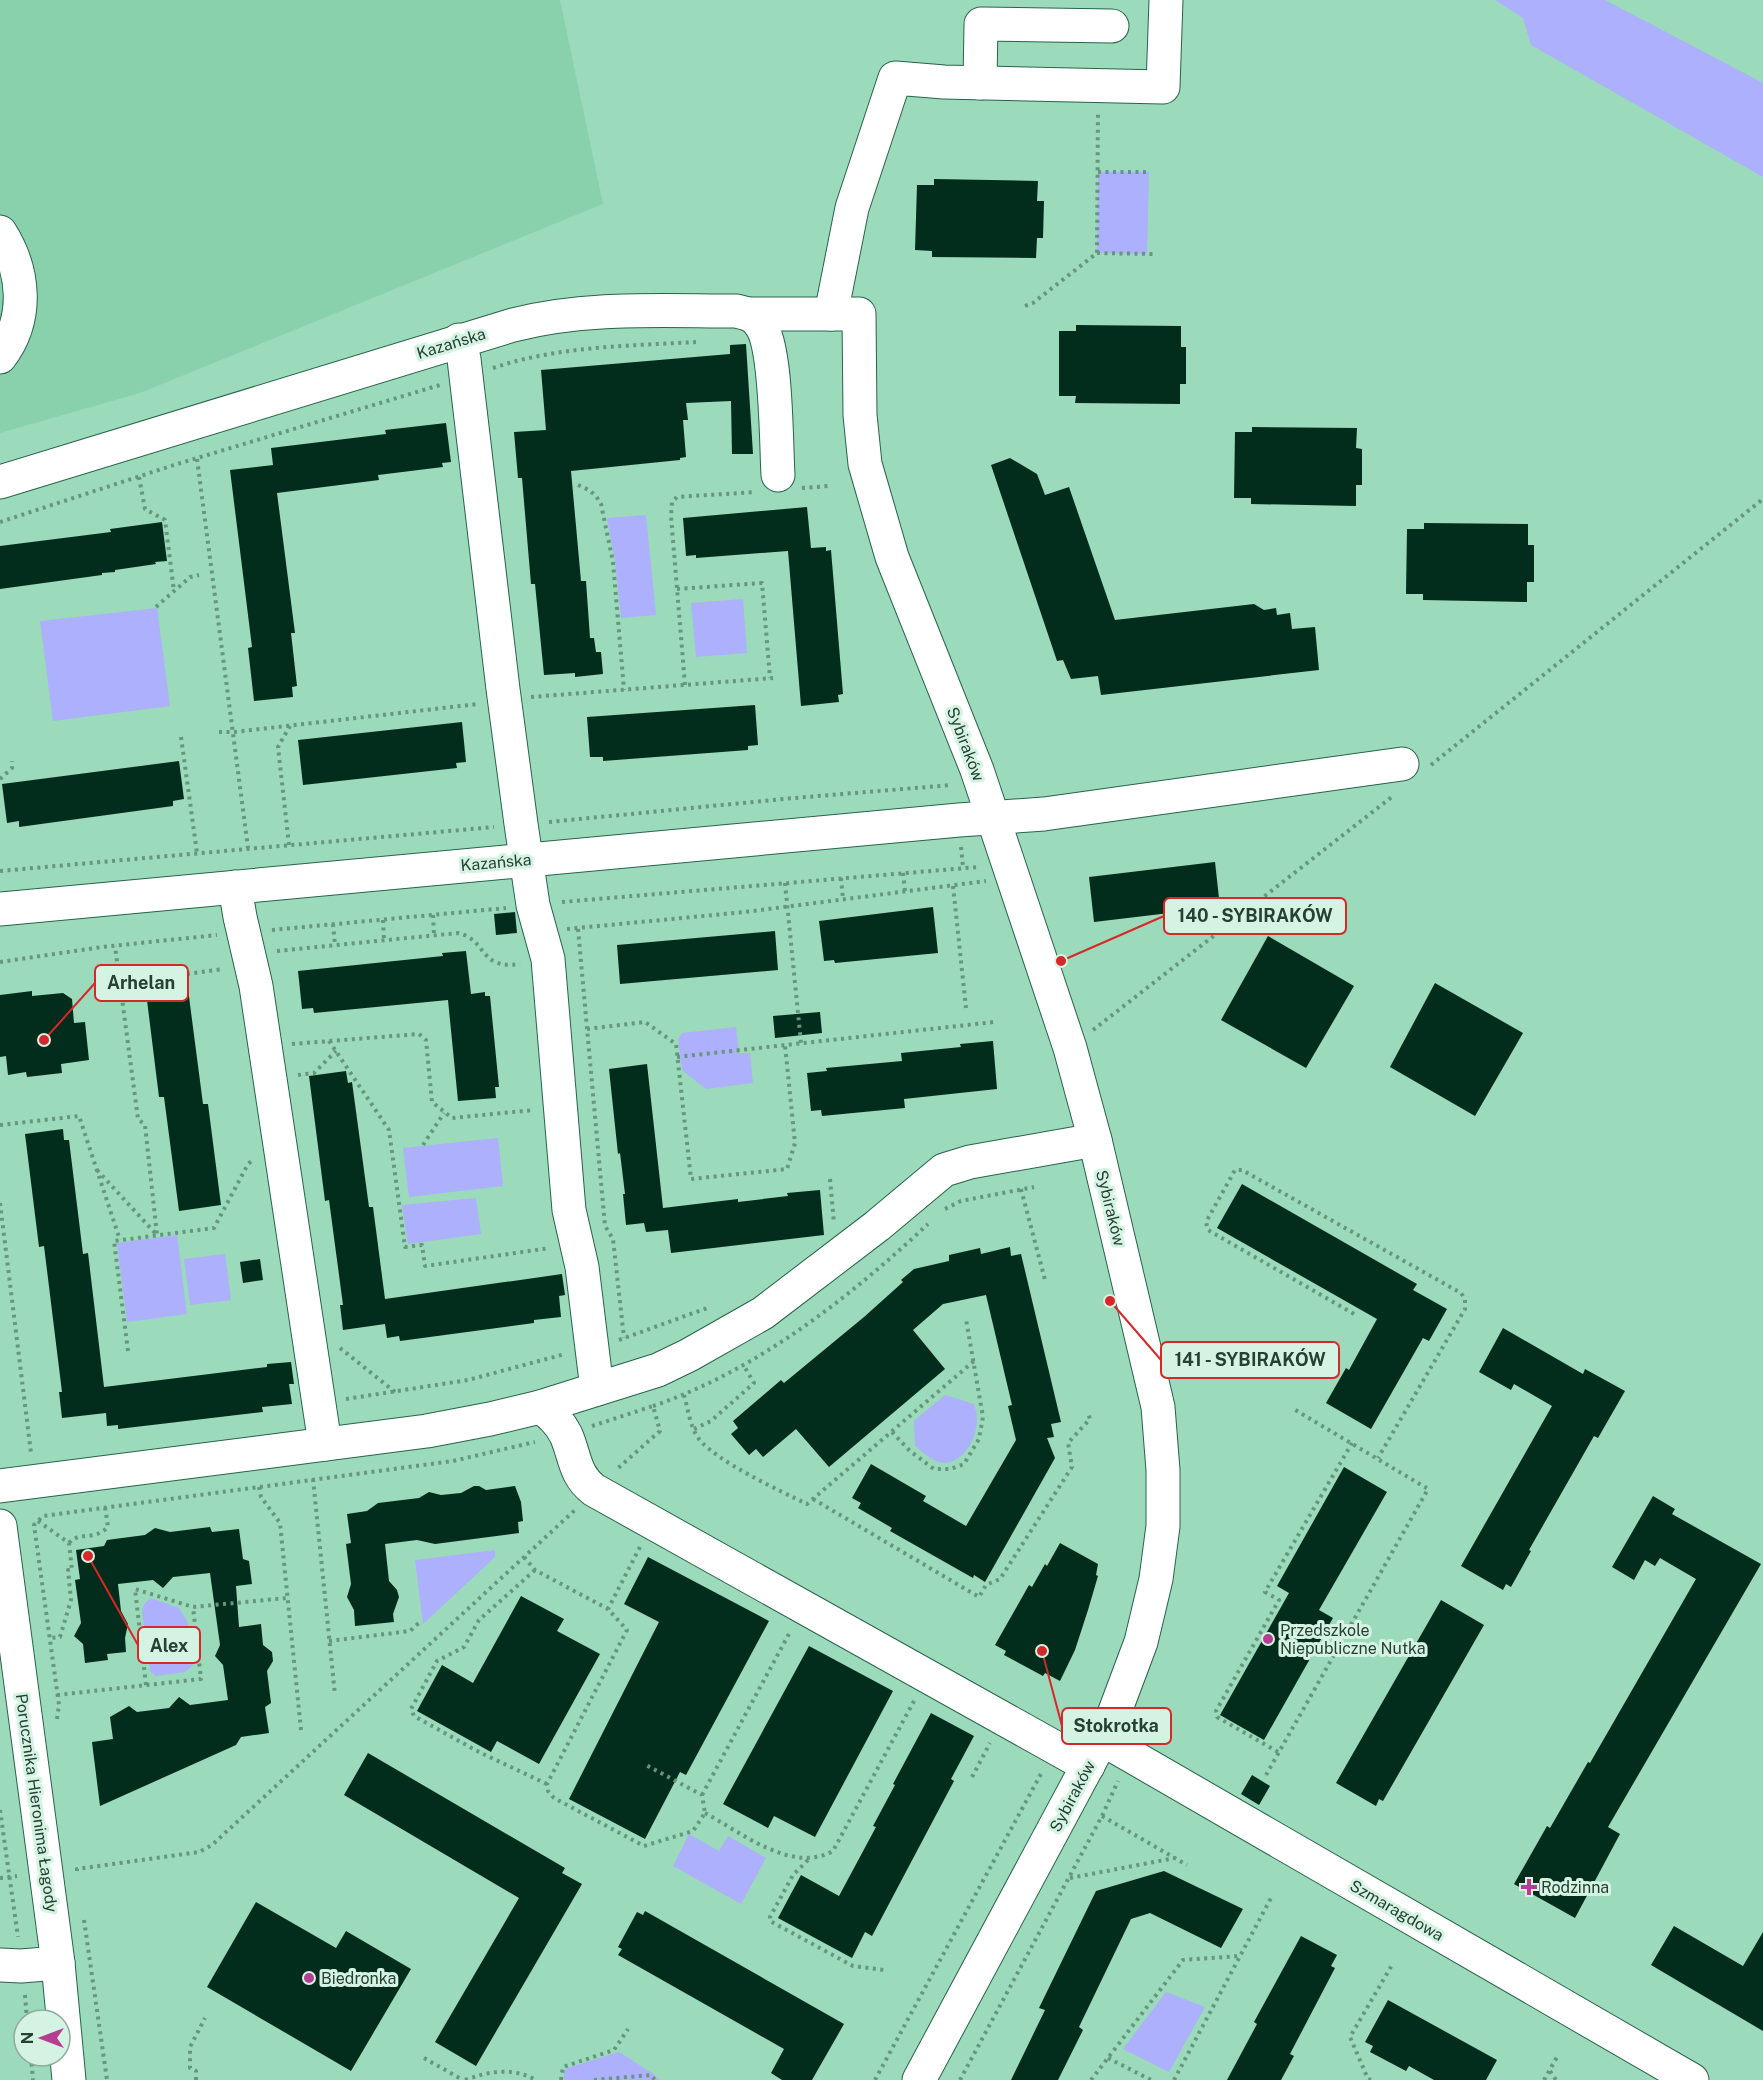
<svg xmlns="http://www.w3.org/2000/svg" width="1763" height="2080" viewBox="0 0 1763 2080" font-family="'Public Sans',sans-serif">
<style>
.built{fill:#89d1ad}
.green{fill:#adb0fc}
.building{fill:#022d1d}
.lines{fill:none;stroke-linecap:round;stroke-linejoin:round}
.minor-casing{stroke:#27644a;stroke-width:35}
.path{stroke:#67967f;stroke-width:4;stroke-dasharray:3 4.5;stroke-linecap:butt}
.minor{stroke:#fff;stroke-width:33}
.poi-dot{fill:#b63d91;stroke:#d4f3e2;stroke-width:2}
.labels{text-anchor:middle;stroke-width:6;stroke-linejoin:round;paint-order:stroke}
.street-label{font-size:16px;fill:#264034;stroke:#d4f3e2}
.poi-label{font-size:16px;fill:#264034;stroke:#d4f3e2;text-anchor:start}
.leader{fill:none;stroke:#d62828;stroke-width:2}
.callout-dot{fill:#d62828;stroke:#d4f3e2;stroke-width:2}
.callout{fill:#d4f3e2;stroke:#d62828;stroke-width:2}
.callout-label{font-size:18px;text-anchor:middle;font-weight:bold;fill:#264034}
</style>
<rect width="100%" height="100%" fill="#9bdaba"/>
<!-- built -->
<polygon class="built" points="0,0 560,0 603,204 140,393 0,433"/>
<!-- green -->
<g class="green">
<polygon points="1495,0 1605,0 1763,83 1763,177 1531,45 1523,18"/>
<polygon points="1098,172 1149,172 1147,254 1097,253"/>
<polygon points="646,515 656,615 621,618 615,561 607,518"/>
<polygon points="743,599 747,653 696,657 691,603"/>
<polygon points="157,608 170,706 53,721 40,621"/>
<polygon points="736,1027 739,1053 750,1053 753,1083 706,1089 682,1070 678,1039 682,1033"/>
<polygon points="498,1138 503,1186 409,1197 403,1148"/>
<polygon points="476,1198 481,1234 408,1244 402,1205"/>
<polygon points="177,1235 187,1314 127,1322 117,1243"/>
<polygon points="225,1254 231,1300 190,1305 184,1259"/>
<path d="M945,1395L974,1404C975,1408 977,1413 977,1418C978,1437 962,1468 939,1462C931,1460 922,1451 915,1446L914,1421Z"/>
<polygon points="495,1550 495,1557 423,1624 415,1560"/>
<polygon points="151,1598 179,1608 188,1623 193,1665 185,1672 156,1676 150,1671 142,1610 145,1603"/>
<polygon points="689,1834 719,1851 728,1836 766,1858 741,1904 673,1866"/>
<polygon points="1166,1992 1205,2007 1169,2072 1123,2049"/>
<polygon points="619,2052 652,2073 660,2080 564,2080 564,2072 567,2068"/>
</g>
<!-- building -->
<g class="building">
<polygon points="934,179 1038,181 1037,201 1044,201 1043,238 1037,238 1036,258 932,257 932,251 915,250 917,185 934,185"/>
<polygon points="1076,325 1181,326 1181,347 1186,347 1186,384 1180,384 1180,404 1075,403 1076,396 1059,396 1059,331 1076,331"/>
<polygon points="746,344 753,454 732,454 731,401 686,403 688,420 683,420 686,457 680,458 680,460 571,471 581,581 586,581 590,638 594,638 596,652 601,652 603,674 575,677 575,673 544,675 535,584 531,584 522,478 518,478 514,432 546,430 541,370 730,354 730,345"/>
<polygon points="446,423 451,462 442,463 443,467 378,475 379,480 277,493 295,633 291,633 297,686 292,687 293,697 254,701 248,648 252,647 230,470 273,465 271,448 386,434 385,430"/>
<polygon points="1252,427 1357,428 1356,448 1362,449 1362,485 1356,485 1356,506 1251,504 1251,498 1234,498 1235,432 1252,432"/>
<polygon points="1010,458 1037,474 1045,495 1069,487 1115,620 1254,604 1264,610 1276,608 1277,615 1290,613 1292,629 1315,627 1319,670 1101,695 1098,676 1071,679 1063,660 1057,661 991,465"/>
<polygon points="807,507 811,548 826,547 826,551 831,550 843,694 838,695 839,702 801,706 788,551 696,558 696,555 686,556 683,518"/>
<polygon points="162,522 167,561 155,562 156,564 115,570 115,572 102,573 102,575 0,589 0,546 111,532 110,529"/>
<polygon points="1424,523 1528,524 1528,545 1534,545 1534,582 1527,582 1527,602 1423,600 1423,594 1406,594 1407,529 1424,529"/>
<polygon points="755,705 758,745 748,746 748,750 603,761 603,757 590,757 587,717"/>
<polygon points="462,722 466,762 456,763 457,768 303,785 298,740"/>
<polygon points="179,761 184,799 173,801 173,806 19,827 19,821 7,823 2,784"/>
<polygon points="1215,862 1220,907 1094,922 1089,877"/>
<polygon points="933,907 938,953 835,963 834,960 824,961 819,921"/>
<polygon points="515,912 517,933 496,935 494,914"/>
<polygon points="775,931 778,970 620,984 617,945"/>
<polygon points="1268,936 1354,986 1306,1068 1221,1020"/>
<polygon points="466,951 471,994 485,992 485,996 490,996 499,1087 495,1087 496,1098 458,1101 448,1000 314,1013 313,1008 302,1009 298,971 443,956 442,953"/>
<polygon points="182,979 183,990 188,989 203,1104 208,1104 221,1205 179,1211 164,1097 159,1097 145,984"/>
<polygon points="1435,983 1523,1033 1475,1116 1390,1067"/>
<polygon points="32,991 32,996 63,993 72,999 74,1023 85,1022 89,1060 61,1064 62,1073 27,1077 26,1072 8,1075 6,1056 0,1057 0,995"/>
<polygon points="820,1012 822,1033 775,1038 773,1016"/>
<polygon points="993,1041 997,1089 904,1099 905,1108 822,1116 821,1110 811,1111 807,1073 827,1071 826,1068 902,1061 901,1053 961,1047 960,1044"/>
<polygon points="647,1064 663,1208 738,1199 738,1202 788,1196 787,1193 820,1190 824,1235 671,1253 668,1230 646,1232 644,1223 626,1225 623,1194 625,1194 620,1153 618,1154 609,1069"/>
<polygon points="346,1071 348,1083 352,1082 369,1207 373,1207 385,1299 562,1274 565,1295 559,1296 561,1317 534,1320 534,1323 400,1341 399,1336 387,1338 385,1324 343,1330 340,1305 343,1305 329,1200 325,1201 309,1076"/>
<polygon points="63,1129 64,1140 69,1140 83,1254 88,1253 104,1387 267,1367 267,1364 291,1362 294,1384 289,1384 292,1404 262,1407 263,1412 118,1429 118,1425 107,1426 106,1413 62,1418 59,1392 62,1392 44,1246 39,1247 25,1134"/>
<polygon points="1242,1184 1417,1284 1413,1290 1447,1309 1429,1341 1423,1338 1371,1429 1326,1403 1346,1368 1349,1370 1377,1319 1217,1228"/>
<polygon points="1010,1247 1011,1256 1021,1254 1061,1422 1051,1424 1054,1437 1047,1438 1055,1458 985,1582 974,1575 973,1578 890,1531 892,1528 858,1508 861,1503 852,1498 871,1464 926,1496 923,1501 966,1526 1016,1440 1008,1406 1012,1405 986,1295 943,1304 913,1330 945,1369 829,1467 796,1429 763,1457 756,1449 749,1455 731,1434 738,1428 733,1421 781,1380 784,1383 864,1317 903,1282 901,1280 914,1269 949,1261 949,1255 980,1248 981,1254"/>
<polygon points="260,1259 263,1280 243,1283 240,1262"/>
<polygon points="1503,1328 1583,1374 1585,1369 1625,1391 1598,1438 1594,1436 1529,1550 1531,1551 1511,1587 1506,1584 1503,1590 1461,1566 1552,1406 1514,1384 1511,1390 1479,1372"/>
<polygon points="1344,1467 1387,1492 1319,1610 1333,1618 1264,1740 1220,1715 1289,1593 1277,1586"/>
<polygon points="474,1486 479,1486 486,1490 515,1486 521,1502 523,1521 518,1522 519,1533 435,1544 417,1540 385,1544 389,1581 397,1590 399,1597 393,1614 394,1622 355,1626 354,1610 347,1597 351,1584 346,1544 351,1543 347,1514 367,1511 378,1503 419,1498 429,1492 441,1495 461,1493"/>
<polygon points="1653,1496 1675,1509 1672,1514 1761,1564 1608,1827 1620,1834 1575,1918 1514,1884 1547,1826 1550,1828 1588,1762 1590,1763 1696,1579 1660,1558 1655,1566 1645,1560 1634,1580 1612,1567"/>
<polygon points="210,1527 212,1532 239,1529 243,1559 249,1561 252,1584 236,1586 239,1627 261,1624 263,1645 272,1652 273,1661 267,1671 271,1703 265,1707 269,1733 241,1737 236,1745 100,1806 92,1742 113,1739 110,1717 129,1706 137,1712 169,1708 179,1697 190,1705 228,1700 223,1665 215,1656 220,1645 210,1573 173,1577 163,1588 153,1580 118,1584 121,1611 128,1624 125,1638 126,1652 107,1654 108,1660 85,1663 83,1644 74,1636 81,1623 75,1580 80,1579 76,1550 104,1546 107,1540 145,1535 155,1528 170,1532"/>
<polygon points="1060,1543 1098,1564 1096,1575 1098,1576 1088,1610 1075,1650 1060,1681 1045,1673 1043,1676 1004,1655 1006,1651 995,1645 1029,1585 1032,1587 1045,1564 1047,1566"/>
<polygon points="648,1557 769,1621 686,1775 680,1772 645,1839 569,1799 659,1622 624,1604"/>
<polygon points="521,1596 564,1619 557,1631 600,1654 539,1764 497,1741 491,1752 417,1711 442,1665 473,1683"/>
<polygon points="1441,1600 1484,1625 1383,1801 1379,1799 1376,1806 1336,1783"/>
<polygon points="809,1646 893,1691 815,1837 774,1816 768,1828 723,1804"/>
<polygon points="931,1713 974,1736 951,1779 954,1781 872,1936 865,1932 852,1958 778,1918 801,1875 839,1896 876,1827 873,1826 895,1785 893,1784"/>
<polygon points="368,1753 565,1868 562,1873 582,1884 476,2066 435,2042 519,1898 344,1795"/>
<polygon points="1252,1775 1270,1786 1259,1805 1241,1794"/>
<polygon points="1164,1871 1243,1909 1221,1948 1150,1913 1131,1919 1079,2027 1083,2030 1058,2080 1011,2080 1045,2010 1039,2008 1096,1891"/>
<polygon points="256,1902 336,1948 346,1931 411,1969 351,2071 207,1987"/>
<polygon points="645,1911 844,2024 812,2080 782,2080 771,2073 784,2049 618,1955 622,1949 618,1947 637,1912 643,1915"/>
<polygon points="1674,1926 1743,1966 1763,1932 1763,2031 1651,1965"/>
<polygon points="1301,1936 1337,1955 1331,1966 1335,1968 1290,2054 1294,2056 1281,2080 1227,2080 1257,2024 1254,2022"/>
<polygon points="1388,2000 1497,2060 1486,2080 1434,2080 1409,2066 1406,2071 1370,2052 1373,2046 1365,2042"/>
</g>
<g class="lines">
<!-- minor casing -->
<g class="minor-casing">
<g id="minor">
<polyline points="980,83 981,24 1112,26"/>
<path d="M0,232C25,271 29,319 0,357"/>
<polyline points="750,314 859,314 860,415 865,464 892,557 977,770 1070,1048 1095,1140 1158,1407 1163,1470 1163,1526 1156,1579 1141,1642 1114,1714 1102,1739 919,2080"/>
<polyline points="831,314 852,208 895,78 944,82 1163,87 1166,0"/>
<polyline points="459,340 464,359 503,689 521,824 533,905 548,959 569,1210 582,1267 597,1389"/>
<path d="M0,482L513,325C586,306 662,311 736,311C746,313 754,315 760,324C777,346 776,443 778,475"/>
<polyline points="235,887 240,917 256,986 325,1444"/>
<polyline points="0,909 959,820 1044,814 1402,764"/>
<path d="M540,1407C550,1413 560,1423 566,1435C575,1455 574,1475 594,1490L1088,1766"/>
<polyline points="0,1486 427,1431 490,1419 540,1407 658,1370 689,1355 763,1313 877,1226 944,1170 970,1162 1095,1140"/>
<polyline points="0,1526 58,1963 69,2080"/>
<polyline points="1102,1739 1692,2080"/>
<polyline points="0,1965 21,1966 58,1963"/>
</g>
</g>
<!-- path -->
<g class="path">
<polyline points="1098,172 1149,172"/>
<polyline points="1097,253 1155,254"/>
<polyline points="1025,306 1033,303 1097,253 1098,112"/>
<path d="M493,368C558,346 628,346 696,342"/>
<polyline points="197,459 248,848"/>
<polyline points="139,477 145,509 165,520 174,591"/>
<polyline points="578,485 589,490 596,496 601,504 613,562 624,690"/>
<polyline points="802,488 829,486"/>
<polyline points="0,522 174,465 440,385"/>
<polyline points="677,589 762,583 770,678"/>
<polyline points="156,607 190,577 199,575"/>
<polyline points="685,685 671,516 672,502 677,497 756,492"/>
<polyline points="531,697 773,678"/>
<polyline points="219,732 234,732 478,704"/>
<polyline points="181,737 197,853"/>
<polyline points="1431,765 1763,499"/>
<polyline points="0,779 12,768 12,761"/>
<polyline points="549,822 783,799 951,785"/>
<polyline points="289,845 278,747 290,726"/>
<polyline points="961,847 963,867"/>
<polyline points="0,871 494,827"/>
<polyline points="903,873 905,891"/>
<polyline points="841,878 843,899"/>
<polyline points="785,883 801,1043"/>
<polyline points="953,886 966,1008"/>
<polyline points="562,902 978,867"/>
<polyline points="433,915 434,935"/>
<polyline points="383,920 384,940"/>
<polyline points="333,924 335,945"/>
<polyline points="567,929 745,912 986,881"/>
<polyline points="578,929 605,1226 613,1239 624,1338"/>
<polyline points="272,930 506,908"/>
<path d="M277,951L458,933C488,940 478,970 520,964"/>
<polyline points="0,962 102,947 217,935"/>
<polyline points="120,983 224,969"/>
<polyline points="587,1029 645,1022 676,1044 691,1179 787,1169 795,1143 785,1045"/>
<polyline points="1093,1030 1393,796"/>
<polyline points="329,1041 389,1130 405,1247 422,1245 425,1266 550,1248"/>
<polyline points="292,1044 419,1034 426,1040 432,1102 452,1118 534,1110"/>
<polyline points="677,1057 994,1022"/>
<polyline points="298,1075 314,1073 336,1051"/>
<polyline points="0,1125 79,1116 120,1240"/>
<polyline points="423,1145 444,1113"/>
<polyline points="97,1170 157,1235 145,1125 138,1119 115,946"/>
<polyline points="830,1179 834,1223"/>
<polyline points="1021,1189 1045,1280"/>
<polyline points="0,1203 31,1453"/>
<polyline points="945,1209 961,1201 1034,1187"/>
<polyline points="1354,1314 1208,1230 1206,1222 1235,1170 1242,1170 1461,1293 1465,1299 1465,1309 1378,1458"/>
<polyline points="619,1340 710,1307"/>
<polyline points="340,1348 395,1392"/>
<polyline points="128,1351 114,1241 214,1228 248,1164 254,1159"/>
<path d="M684,1395C688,1409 690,1427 699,1439C716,1461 780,1491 807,1504L974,1361"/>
<polyline points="346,1399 468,1380 565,1354"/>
<path d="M653,1406C756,1371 849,1298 928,1224"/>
<polyline points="592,1426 653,1406 660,1431 617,1469"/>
<polyline points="694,1429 711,1421 754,1383 744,1366"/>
<polyline points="892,1432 910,1451 934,1469 950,1469 964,1464 979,1439 983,1417 966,1319"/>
<polyline points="313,1479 335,1695"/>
<polyline points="259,1487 261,1497 280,1523 301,1730"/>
<polyline points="813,1499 979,1597 986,1585 1000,1579 1072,1467 1068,1443 1090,1419 1088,1413"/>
<polyline points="38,1521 69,1543 72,1570 68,1570 71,1600 60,1637 49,1638"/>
<path d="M69,1543C81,1530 93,1542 108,1527L105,1507"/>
<polyline points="640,1547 608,1609 627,1630 547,1784 548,1791 554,1798 644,1846 693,1831 705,1813 702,1795 646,1765"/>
<polyline points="524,1557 535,1570 608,1609"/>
<polyline points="535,1570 479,1620 464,1647 437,1661 411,1709 414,1716 479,1752 547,1784"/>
<polyline points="329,1641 410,1631 421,1621"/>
<polyline points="146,1685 135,1589 193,1607"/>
<polyline points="57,1695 201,1679 193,1607 287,1598"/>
<polyline points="57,1719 59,1705 34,1525 43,1516 453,1461 535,1442"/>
<polyline points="1278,1752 1217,1717 1216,1711 1279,1600 1265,1592 1352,1443"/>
<polyline points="1266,1775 1428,1489 1292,1408"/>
<polyline points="972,1777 990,1743"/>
<polyline points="702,1795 790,1632"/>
<polyline points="0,1810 18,1937"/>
<path d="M705,1813C742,1833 792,1874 833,1851L914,1701"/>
<polyline points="1102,1816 1187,1865"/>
<polyline points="808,1860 793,1875 770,1917 770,1921 853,1966 884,1970"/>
<polyline points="77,1871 77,1869 199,1852 212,1845 575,1510"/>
<polyline points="0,1878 17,1876"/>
<polyline points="1070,1878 1175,1858"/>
<polyline points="84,1920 107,2080"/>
<polyline points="25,1995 27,2020"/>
<polyline points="31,2056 33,2080"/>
<polyline points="424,2058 463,2080"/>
<polyline points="1108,2058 1151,2080"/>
<polyline points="1550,2071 1556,2080"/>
<polyline points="196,2080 196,2071 190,2068 190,2047 205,2018"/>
<path d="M465,2080C490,2071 512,2067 536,2080"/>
<polyline points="561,2080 563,2067 614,2050 628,2029"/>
<polyline points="594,2080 651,2075 655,2080"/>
<polyline points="875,2080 1042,1772"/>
<polyline points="960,2080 1102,1816 1118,1781"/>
<polyline points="1091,2080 1183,1960 1239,1956"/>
<polyline points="1174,2080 1271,1898"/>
<polyline points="1371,2080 1368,2079 1350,2037 1392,1965"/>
<polyline points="1544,2080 1557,2057"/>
</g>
<!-- minor -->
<use href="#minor" class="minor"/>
</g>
<!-- markers -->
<g class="poi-dot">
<circle cx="1268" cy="1639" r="6"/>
<path d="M1526 1878h6v6h6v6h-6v6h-6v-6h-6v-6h6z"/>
<circle cx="309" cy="1978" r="6"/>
</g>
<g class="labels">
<!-- street labels -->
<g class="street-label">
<text transform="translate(451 343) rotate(-17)" y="6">Kazańska</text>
<text transform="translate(966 744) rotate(69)" y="6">Sybiraków</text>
<text transform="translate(496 862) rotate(-5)" y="6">Kazańska</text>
<text transform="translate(1111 1208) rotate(76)" y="6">Sybiraków</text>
<text transform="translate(1072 1796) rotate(-62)" y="6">Sybiraków</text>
<text transform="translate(37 1803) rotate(82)" y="6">Porucznika Hieronima Łagody</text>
<text transform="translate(1397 1910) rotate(30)" y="6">Szmaragdowa</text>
</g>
<!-- poi labels -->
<g class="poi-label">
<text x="1280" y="1636">Przedszkole<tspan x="1280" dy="18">Niepubliczne Nutka</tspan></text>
<text x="1541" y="1893">Rodzinna</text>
<text x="321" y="1984">Biedronka</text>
</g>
</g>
<!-- callouts -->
<path class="leader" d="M1061 961L1164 916M44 1040L95 983M1110 1301L1161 1360M88 1556L138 1645M1042 1651L1062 1726"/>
<g class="callout-dot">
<circle cx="1061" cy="961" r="6"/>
<circle cx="44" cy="1040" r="6"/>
<circle cx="1110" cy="1301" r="6"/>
<circle cx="88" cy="1556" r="6"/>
<circle cx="1042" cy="1651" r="6"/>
</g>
<g class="callout">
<rect x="1164" y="898" width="182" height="36" rx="6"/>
<rect x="95" y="965" width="93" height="36" rx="6"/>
<rect x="1161" y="1342" width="178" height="36" rx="6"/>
<rect x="138" y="1627" width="62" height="36" rx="6"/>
<rect x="1062" y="1708" width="109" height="36" rx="6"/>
</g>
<g class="callout-label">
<text x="1255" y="922">140 - SYBIRAKÓW</text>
<text x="141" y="989">Arhelan</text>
<text x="1250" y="1366">141 - SYBIRAKÓW</text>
<text x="169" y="1652">Alex</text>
<text x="1116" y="1732">Stokrotka</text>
</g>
<!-- north arrow -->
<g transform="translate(42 2038) rotate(270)"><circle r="28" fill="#d4f3e2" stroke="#8eab9c" stroke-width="1.5"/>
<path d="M0-4.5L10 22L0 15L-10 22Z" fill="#b63d91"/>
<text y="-9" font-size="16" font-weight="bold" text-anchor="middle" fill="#264034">N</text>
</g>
</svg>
